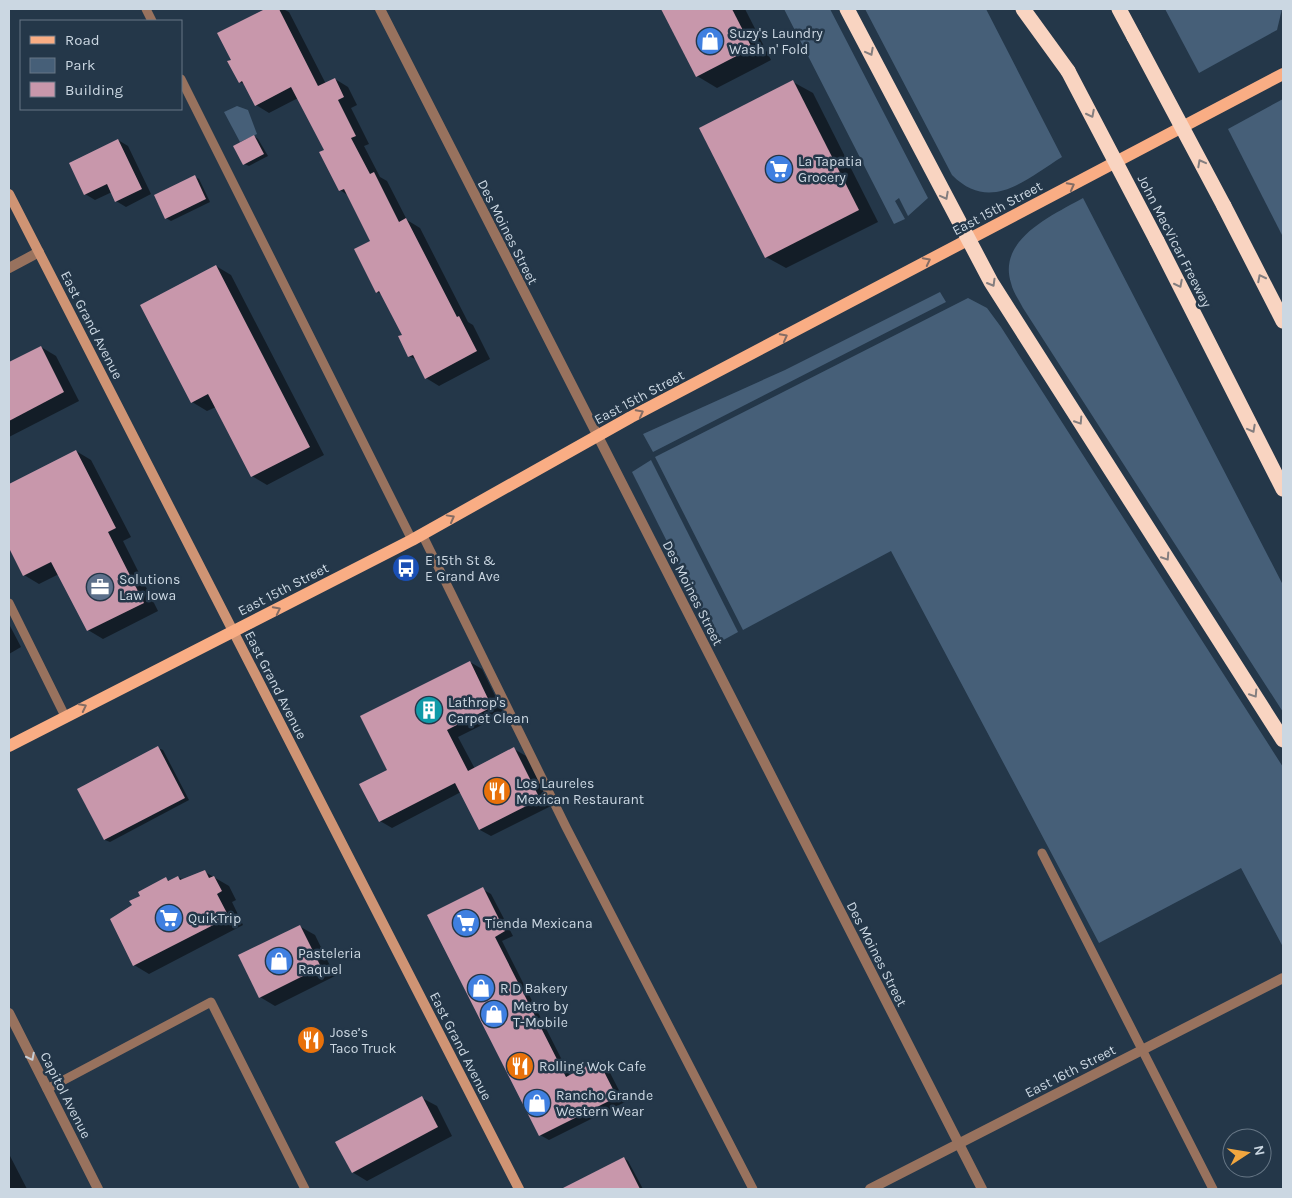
<svg xmlns="http://www.w3.org/2000/svg" width="1292" height="1198" viewBox="0 0 1292 1198" font-family="Karla,sans-serif">
<style>
.green{fill:#465f78}
.shadow{fill:#0007}
.building{fill:#c897ab}
.lines{fill:none;stroke-linecap:round;stroke-linejoin:round}
.lane{stroke:#98725e;stroke-width:9}
.street{stroke:#98725e;stroke-width:10}
.secondary{stroke:#cf9474;stroke-width:10}
.primary{stroke:#f9ad84;stroke-width:12}
.highway{stroke:#f9d4c1;stroke-width:15}
.highway-bridge{stroke:#f9d4c1;stroke-width:15}
.oneway{stroke:#847e7f}
.oneway2{stroke:#846c64}
.oneway3{stroke:#c6cdd5}
.labels{text-anchor:middle;stroke-width:5;stroke-linejoin:round;paint-order:stroke}
.poi-label{font-size:14px;fill:#cbd7e2;stroke:#243749;text-anchor:start}
.street-label{font-size:14px;fill:#cbd7e2;stroke:#243749}
</style>
<rect width="100%" height="100%" fill="#243749"/>
<!-- green -->
<g class="green">
<polygon points="784,9 830,9 928,198 908,216 899,198 895,201 905,219 894,224"/>
<path d="M865,9H986L1062,157C1026,179 991,214 952,175Z"/>
<polygon points="1165,9 1282,9 1277,30 1199,73"/>
<polygon points="1283,99 1283,237 1228,129"/>
<polygon points="237,106 248,110 257,134 240,142 224,112"/>
<path d="M1083,198L1283,585V712L1023,308C1019,300 1013,292 1011,283C997,239 1053,215 1083,198Z"/>
<polygon points="940,292 946,302 653,452 643,434 785,370"/>
<polygon points="968,298 987,308 1001,327 1283,767 1283,947 1241,868 1099,943 891,551 743,630 655,457"/>
<polygon points="651,460 738,632 718,643 632,472"/>
</g>
<!-- shadow -->
<g class="shadow">
<polygon points="267,9 283,9 289,12 326,84 335,79 348,87 357,105 351,108 369,144 364,146 380,177 387,181 407,220 420,228 468,322 473,325 490,359 439,386 426,378 417,360 409,356 403,335 383,295 377,292 372,241 349,196 340,190 325,151 298,98 269,113 256,105 246,85 240,82 232,60 219,34"/>
<polygon points="662,9 745,9 771,60 717,88 697,76"/>
<polygon points="793,82 813,93 878,222 786,268 766,257"/>
<polygon points="254,136 258,139 268,156 249,166 244,164"/>
<polygon points="118,140 128,146 151,194 126,207 116,201 112,192 95,200 85,194"/>
<polygon points="195,177 199,179 210,202 171,221 166,218"/>
<polygon points="216,266 231,275 324,455 267,485 252,476 216,407 207,411 192,402"/>
<polygon points="41,347 56,356 79,401 9,437 9,364"/>
<polygon points="76,451 91,460 131,537 123,541 158,611 103,639 88,630 59,574 39,584 24,575 9,545 9,486"/>
<polygon points="9,624 21,647 9,654"/>
<polygon points="470,662 482,669 504,714 458,737 475,769 514,749 526,756 551,806 491,836 480,830 461,792 392,828 380,821 388,770"/>
<polygon points="158,748 163,750 189,800 110,842 105,840 79,790"/>
<polygon points="205,872 229,886 236,900 232,902 243,925 149,974 134,965 133,905 166,879 170,881 178,877 184,880"/>
<polygon points="482,889 491,894 513,936 502,941 570,1076 598,1062 607,1067 625,1102 549,1140 540,1135"/>
<polygon points="299,926 315,935 335,976 275,1006 260,997"/>
<polygon points="422,1098 437,1106 452,1136 367,1181 352,1172"/>
<polygon points="9,1154 27,1189 9,1189"/>
<polygon points="624,1158 628,1161 643,1189 569,1189 568,1187"/>
</g>
<!-- building -->
<g class="building">
<polygon points="265,9 279,9 318,86 335,78 344,97 338,100 356,136 351,138 370,174 374,172 399,222 406,218 457,317 459,316 477,351 425,379 413,355 408,357 398,336 402,335 379,291 376,293 354,249 370,241 344,189 339,191 319,152 324,150 291,87 255,106 242,81 239,83 227,61 231,60 217,33"/>
<polygon points="661,9 732,9 752,48 696,77"/>
<polygon points="793,80 859,210 765,258 699,128"/>
<polygon points="254,135 264,154 243,165 233,146"/>
<polygon points="118,139 142,189 115,202 107,184 84,195 69,163"/>
<polygon points="195,175 206,199 165,219 154,195"/>
<polygon points="216,265 310,447 251,477 208,394 191,403 140,305"/>
<polygon points="41,346 64,392 9,421 9,362"/>
<polygon points="76,450 116,528 108,532 144,603 87,631 51,562 23,576 9,548 9,484"/>
<polygon points="470,661 492,707 447,730 468,771 514,747 540,799 479,830 455,783 379,822 359,784 387,770 360,716"/>
<polygon points="158,746 185,798 104,840 77,789"/>
<polygon points="205,870 209,878 214,876 222,891 217,894 229,917 133,966 110,919 132,905 129,901 140,896 138,892 166,877 168,881 178,876 180,880"/>
<polygon points="483,887 505,931 495,937 566,1077 598,1060 617,1097 539,1136 427,915"/>
<polygon points="300,925 321,967 259,998 238,955"/>
<polygon points="422,1096 438,1127 352,1173 335,1142"/>
<polygon points="624,1157 640,1189 561,1189"/>
</g>
<g class="lines">
<!-- lane -->
<g class="lane">
<polyline points="146,9 152,21"/>
<polyline points="181,79 412,540"/>
<polyline points="422,534 566,827 753,1189"/>
<polyline points="9,603 65,716"/>
<polyline points="1042,853 1213,1189"/>
<polyline points="47,1089 211,1002 305,1189"/>
</g>
<!-- street -->
<g class="street">
<polyline points="380,9 982,1189"/>
<polyline points="9,268 39,252"/>
<polyline points="9,1013 98,1189"/>
<polyline points="870,1189 1283,978"/>
</g>
<!-- secondary -->
<polyline class="secondary" points="9,194 519,1189"/>
<!-- primary -->
<polyline class="primary" points="9,746 412,540 631,417 1283,74"/>
<!-- highway -->
<g class="highway">
<polyline points="847,9 991,282 1283,740"/>
<polyline points="1023,9 1068,71"/>
<polyline points="1119,9 1134,37"/>
<polyline points="1224,206 1283,321"/>
<polyline points="1157,241 1283,489"/>
</g>
<!-- highway-bridge -->
<g class="highway-bridge">
<polyline points="1134,37 1224,206"/>
<polyline points="1068,71 1157,241"/>
</g>
</g>
<!-- one-way arrows -->
<defs><path id="oneway-chevron" d="M-2-3.5L2.5 0L-2 3.5" fill="none" stroke-width="1.6" stroke-linecap="round" stroke-linejoin="round" transform="scale(1.25)"/></defs>
<g class="oneway">
<use href="#oneway-chevron" transform="translate(870 52) rotate(62)"/>
<use href="#oneway-chevron" transform="translate(1091 114) rotate(63)"/>
<use href="#oneway-chevron" transform="translate(1201 163) rotate(-118)"/>
<use href="#oneway-chevron" transform="translate(945 196) rotate(62)"/>
<use href="#oneway-chevron" transform="translate(1261 278) rotate(-117)"/>
<use href="#oneway-chevron" transform="translate(992 283) rotate(60)"/>
<use href="#oneway-chevron" transform="translate(1179 284) rotate(63)"/>
<use href="#oneway-chevron" transform="translate(1079 421) rotate(57)"/>
<use href="#oneway-chevron" transform="translate(1252 429) rotate(62)"/>
<use href="#oneway-chevron" transform="translate(1166 557) rotate(57)"/>
<use href="#oneway-chevron" transform="translate(1254 694) rotate(57)"/>
</g>
<g class="oneway2">
<use href="#oneway-chevron" transform="translate(1071 186) rotate(-28)"/>
<use href="#oneway-chevron" transform="translate(927 261) rotate(-27)"/>
<use href="#oneway-chevron" transform="translate(784 337) rotate(-28)"/>
<use href="#oneway-chevron" transform="translate(640 413) rotate(-28)"/>
<use href="#oneway-chevron" transform="translate(451 518) rotate(-29)"/>
<use href="#oneway-chevron" transform="translate(277 610) rotate(-27)"/>
<use href="#oneway-chevron" transform="translate(83 707) rotate(-27)"/>
</g>
<use class="oneway3" href="#oneway-chevron" transform="translate(31 1057) rotate(63)"/>
<!-- icons -->
<defs>
<g id="shop-disc" transform="scale(1.4375)"><circle r="9.5" fill="#3f7fe0" stroke="#243749"/><path d="M-5-2.5h2.3a2.7 3.5 0 0 1 5.4 0H5L5.5 6h-11ZM-1.5-2.5h3a1.5 2.3 0 0 0-3 0Z" fill="#fff"/></g>
<g id="supermarket-disc" transform="scale(1.4375)"><circle r="9.5" fill="#3f7fe0" stroke="#243749"/><path d="M-6-5.5h2.5l.6 2H6L4.5 2H-2.5L-4.4-4H-6ZM-1.5 3.2a1.3 1.3 0 1 0 .1 0ZM3 3.2a1.3 1.3 0 1 0 .1 0Z" fill="#fff"/></g>
<g id="bus-disc" transform="scale(1.4375)"><circle r="9.5" fill="#1a4fb4" stroke="#243749"/><path d="M-5-6H5V4H4V6H2V4H-2V6H-4V4H-5ZM-3.5-4V0h7V-4ZM-3.5 1.2v1.5H-2V1.2ZM2 1.2v1.5H3.5V1.2Z" fill="#fff"/></g>
<g id="office-disc" transform="scale(1.4375)"><circle r="9.5" fill="#5c6f8a" stroke="#243749"/><path d="M-6-3h4V-5.5h4V-3h4V5H-6ZM-1-4.5V-3h2v-1.5ZM-6 0V1H6V0Z" fill="#fff"/></g>
<g id="building-disc" transform="scale(1.4375)"><circle r="9.5" fill="#0f9aa8" stroke="#243749"/><path d="M-4-6H4V6H1V3H-1V6H-4ZM-2.5-4.3h1.7v1.8h-1.7ZM.8-4.3h1.7v1.8H.8ZM-2.5-1h1.7V.8h-1.7ZM.8-1h1.7V.8H.8Z" fill="#fff"/></g>
<g id="restaurant-disc" transform="scale(1.4375)"><circle r="9.5" fill="#e8710a" stroke="#243749"/><path d="M-5-6h1v4h1v-4h1v4h1v-4h1v5L-1.5 .5V6h-2V.5L-5-1ZM5-6V6H3V1.5H1.5Q1.5-4 5-6Z" fill="#fff"/></g>
</defs>
<g fill-rule="evenodd">
<use href="#shop-disc" x="710" y="41"/>
<use href="#supermarket-disc" x="779" y="169"/>
<use href="#bus-disc" x="406" y="568"/>
<use href="#office-disc" x="100" y="587"/>
<use href="#building-disc" x="429" y="710"/>
<use href="#restaurant-disc" x="497" y="791"/>
<use href="#supermarket-disc" x="169" y="918"/>
<use href="#supermarket-disc" x="466" y="923"/>
<use href="#shop-disc" x="279" y="961"/>
<use href="#shop-disc" x="481" y="988"/>
<use href="#shop-disc" x="494" y="1014"/>
<use href="#restaurant-disc" x="311" y="1040"/>
<use href="#restaurant-disc" x="520" y="1066"/>
<use href="#shop-disc" x="537" y="1103"/>
</g>
<g class="labels">
<!-- poi labels -->
<g class="poi-label">
<text x="729" y="38">Suzy's Laundry<tspan x="729" dy="16">Wash n' Fold</tspan></text>
<text x="798" y="166">La Tapatia<tspan x="798" dy="16">Grocery</tspan></text>
<text x="425" y="565">E 15th St &amp;<tspan x="425" dy="16">E Grand Ave</tspan></text>
<text x="119" y="584">Solutions<tspan x="119" dy="16">Law Iowa</tspan></text>
<text x="448" y="707">Lathrop's<tspan x="448" dy="16">Carpet Clean</tspan></text>
<text x="516" y="788">Los Laureles<tspan x="516" dy="16">Mexican Restaurant</tspan></text>
<text x="188" y="923">QuikTrip</text>
<text x="485" y="928">Tienda Mexicana</text>
<text x="298" y="958">Pasteleria<tspan x="298" dy="16">Raquel</tspan></text>
<text x="500" y="993">R D Bakery</text>
<text x="513" y="1011">Metro by<tspan x="513" dy="16">T-Mobile</tspan></text>
<text x="330" y="1037">Jose’s<tspan x="330" dy="16">Taco Truck</tspan></text>
<text x="539" y="1071">Rolling Wok Cafe</text>
<text x="556" y="1100">Rancho Grande<tspan x="556" dy="16">Western Wear</tspan></text>
</g>
<!-- street labels -->
<g class="street-label">
<text transform="translate(997 208) rotate(-28)" y="5">East 15th Street</text>
<text transform="translate(508 232) rotate(63)" y="5">Des Moines Street</text>
<text transform="translate(1175 241) rotate(63)" y="5">John MacVicar Freeway</text>
<text transform="translate(92 325) rotate(63)" y="5">East Grand Avenue</text>
<text transform="translate(639 397) rotate(-28)" y="5">East 15th Street</text>
<text transform="translate(283 589) rotate(-27)" y="5">East 15th Street</text>
<text transform="translate(693 593) rotate(63)" y="5">Des Moines Street</text>
<text transform="translate(276 685) rotate(63)" y="5">East Grand Avenue</text>
<text transform="translate(877 954) rotate(63)" y="5">Des Moines Street</text>
<text transform="translate(461 1046) rotate(63)" y="5">East Grand Avenue</text>
<text transform="translate(1070 1071) rotate(-27)" y="5">East 16th Street</text>
<text transform="translate(66 1095) rotate(63)" y="5">Capitol Avenue</text>
</g>
</g>
<!-- border -->
<rect width="1292" height="1198" fill="none" stroke="#cbd7e2" stroke-width="20"/>
<!-- legend -->
<rect x="20" y="20" width="162" height="90" fill="#243749" stroke="#677786"/>
<rect x="30" y="36" width="25" height="8" fill="#f9ad84" stroke="#677786"/>
<text x="65" y="45" font-size="15" fill="#cbd7e2">Road</text>
<rect x="30" y="58" width="25" height="15" fill="#465f78" stroke="#677786"/>
<text x="65" y="70" font-size="15" fill="#cbd7e2">Park</text>
<rect x="30" y="82" width="25" height="15" fill="#c897ab" stroke="#677786"/>
<text x="65" y="95" font-size="15" fill="#cbd7e2">Building</text>
<!-- north arrow -->
<g transform="translate(1247 1153) rotate(78)"><circle r="24" fill="#243749" stroke="#677786"/>
<path d="M0-4L9 19L0 12L-9 19Z" fill="#f1a63f"/>
<text y="-8" font-size="14" font-weight="bold" text-anchor="middle" fill="#cbd7e2">N</text>
</g>
</svg>
